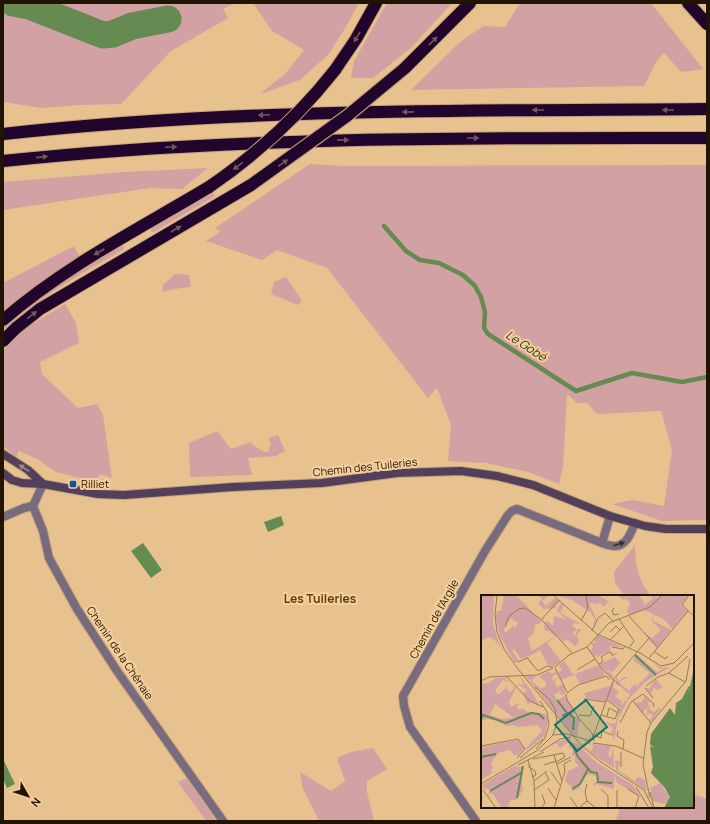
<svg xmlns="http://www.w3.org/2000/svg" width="710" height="824" viewBox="0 0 710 824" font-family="Manrope,sans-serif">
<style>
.green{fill:#d2a1a3}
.water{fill:#658a52}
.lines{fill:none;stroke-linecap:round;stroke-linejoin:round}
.stream{stroke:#658a52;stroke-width:4.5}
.river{stroke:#658a52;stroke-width:27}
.street-casing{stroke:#c3a376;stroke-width:10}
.secondary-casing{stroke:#c3a376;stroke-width:10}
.highway-casing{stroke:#c3a376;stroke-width:14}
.street{stroke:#796b7f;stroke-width:8}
.secondary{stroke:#533f5c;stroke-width:8}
.highway{stroke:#22052d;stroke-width:12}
.highway-bridge-casing{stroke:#c3a376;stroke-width:14;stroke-linecap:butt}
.highway-bridge{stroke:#22052d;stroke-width:12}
.oneway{fill:#765659}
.oneway2{fill:#a4877c}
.oneway3{fill:#3b2e28}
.poi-dot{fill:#0c55a4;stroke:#f5cf9c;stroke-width:1.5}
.labels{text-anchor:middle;stroke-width:4;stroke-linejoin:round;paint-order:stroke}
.street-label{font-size:11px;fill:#211402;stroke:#f5cf9c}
.poi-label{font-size:11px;fill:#211402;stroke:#f5cf9c;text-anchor:start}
.water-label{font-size:12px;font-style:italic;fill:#1f380f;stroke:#f5cf9c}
.neighbourhood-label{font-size:12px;font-weight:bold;fill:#5e3f08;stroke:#f5cf9c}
.inset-river{fill:none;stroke:#658a52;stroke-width:2}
.inset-road{fill:none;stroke:#987c57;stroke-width:1}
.view{fill:#0f766e;fill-opacity:0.15;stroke:#0f766e;stroke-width:2}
.inset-edge{fill:none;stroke:#211402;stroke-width:2}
</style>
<rect width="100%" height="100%" fill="#e7c28f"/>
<!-- green -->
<g class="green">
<polygon points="3,3 235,3 223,9 228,18 171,51 121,104 82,105 41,108 3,102"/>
<polygon points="253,3 359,3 347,25 329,54 300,80 260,94 286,73 304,50 272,31"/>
<polygon points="387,3 452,3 412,47 373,78 351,78 354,61"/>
<polygon points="520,3 651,3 703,69 681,72 664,53 656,62 644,86 411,90 460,42 483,26 505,27"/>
<polygon points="310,164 345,166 707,165 707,520 662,521 612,504 632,500 664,506 672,450 661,411 597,414 587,403 577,403 567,394 563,467 559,484 528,472 486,463 448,461 451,425 437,388 428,398 327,268 277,250 262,260 206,241 221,231 215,228"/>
<polygon points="208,168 182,189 150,188 3,210 3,182 124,172"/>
<polygon points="213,193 215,196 154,232 151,232 151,228"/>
<path d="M120,245L124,247L123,250C81,274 38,297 3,332V328C39,296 78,268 120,245Z"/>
<polygon points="74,246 79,256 26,293 3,312 3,283"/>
<polygon points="175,274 189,275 191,287 174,289 163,292 163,285"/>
<polygon points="286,277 302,301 298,305 271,294 274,282"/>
<polygon points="65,304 76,323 79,343 40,362 42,374 78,408 97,404 103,415 112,478 100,474 96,482 56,472 37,459 19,451 16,457 3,446 3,351 14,338 24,329"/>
<path d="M217,431L231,449L251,442C254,447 262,452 268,452L271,443L268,438L278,435L285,451L276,456L248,458L252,475L190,477L189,443Z"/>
<path d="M635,545C636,567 637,578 651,596H625L615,583L614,572Z"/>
<polygon points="373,748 387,769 367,781 367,792 374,821 319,821 303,789 300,772 331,791 345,781 337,758 351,752"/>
<polygon points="187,778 216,821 206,821 178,782"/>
<polygon points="693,794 707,799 707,821 615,821 619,813 619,807 693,807"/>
</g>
<!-- water -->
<g class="water">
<polygon points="281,516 284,525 268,532 264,522"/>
<polygon points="143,543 162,570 151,578 131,551"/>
<polygon points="3,759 15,784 7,788 3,779"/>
</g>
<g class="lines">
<!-- stream -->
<polyline class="stream" points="384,226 406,251 420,260 439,263 463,275 475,286 481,297 485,312 484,328 488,334 576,391 632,373 682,382 707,377"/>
<!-- river -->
<polyline class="river" points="13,3 29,6 103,35 113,34 132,26 168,19"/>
<!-- street casing -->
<g class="street-casing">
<g id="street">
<polyline points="43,484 33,506 43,531 49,558 77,609 117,671 223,821"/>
<path d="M610,516L602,543C605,544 610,546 614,546C626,547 631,533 635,523"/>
<polyline points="3,517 24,508 33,506"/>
<polyline points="476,821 410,727 404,706 403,696 485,551 508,515 512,511 517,509 602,543"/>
</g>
</g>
<!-- secondary casing -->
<g class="secondary-casing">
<g id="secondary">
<polyline points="3,454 28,470 43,484"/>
<polyline points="3,473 12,480 22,483 43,484 98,494 124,495 233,487 322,483 397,473 461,471 497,476 533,485 610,516 645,526 666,529 707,529"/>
</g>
</g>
<!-- highway casing -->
<g class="highway-casing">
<g id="highway">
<polyline points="688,3 707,24"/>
<polyline points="405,68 470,3"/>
<polyline points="335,70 356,39 376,3"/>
<path d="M3,134C237,108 472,111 707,109"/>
<path d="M3,161C237,136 472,138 707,138"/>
<path d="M3,320C65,266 139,229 209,187"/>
<polyline points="3,341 16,328 40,309 251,185"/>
</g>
</g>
<!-- street -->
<use href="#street" class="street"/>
<!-- secondary -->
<use href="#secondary" class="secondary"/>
<!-- highway -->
<use href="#highway" class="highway"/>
<!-- highway-bridge casing -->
<g class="highway-bridge-casing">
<g id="highway-bridge">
<polyline points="251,185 347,116 405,68"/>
<path d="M209,187C257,154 299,116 335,70"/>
</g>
</g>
<!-- highway-bridge -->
<use href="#highway-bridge" class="highway-bridge"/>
</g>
<!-- one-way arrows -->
<defs><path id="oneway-solid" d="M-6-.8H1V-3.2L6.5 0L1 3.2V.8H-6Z"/></defs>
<g class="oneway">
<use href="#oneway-solid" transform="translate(357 37) rotate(121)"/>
<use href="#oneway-solid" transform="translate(433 41) rotate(-45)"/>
<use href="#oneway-solid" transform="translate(538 110) rotate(180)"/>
<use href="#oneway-solid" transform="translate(668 110) rotate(180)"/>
<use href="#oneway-solid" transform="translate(408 112) rotate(179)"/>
<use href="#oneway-solid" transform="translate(264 115) rotate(177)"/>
<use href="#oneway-solid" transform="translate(473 138)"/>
<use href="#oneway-solid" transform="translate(343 140) rotate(-1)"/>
<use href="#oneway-solid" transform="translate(171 147) rotate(-3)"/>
<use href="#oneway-solid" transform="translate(42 157) rotate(-6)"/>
<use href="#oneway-solid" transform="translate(283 163) rotate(-35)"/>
<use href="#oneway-solid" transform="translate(238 166) rotate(142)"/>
<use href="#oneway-solid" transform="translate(176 229) rotate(-30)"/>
<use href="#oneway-solid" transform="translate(99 252) rotate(150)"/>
<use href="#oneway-solid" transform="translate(32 315) rotate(-37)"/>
</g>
<use class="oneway2" href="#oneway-solid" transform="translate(24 468) rotate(-147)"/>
<use class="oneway3" href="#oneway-solid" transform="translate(619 544) rotate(-17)"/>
<!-- markers -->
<rect class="poi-dot" x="69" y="480" width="8" height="8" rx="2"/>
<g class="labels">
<!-- street labels -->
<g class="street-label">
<text transform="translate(365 467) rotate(-6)" y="4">Chemin des Tuileries</text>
<text transform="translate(434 619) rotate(-61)" y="4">Chemin de l'Argile</text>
<text transform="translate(120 653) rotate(56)" y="4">Chemin de la Chênaie</text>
</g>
<!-- poi labels -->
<g class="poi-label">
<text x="81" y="488">Rilliet</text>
</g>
<!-- water labels -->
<g class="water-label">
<text transform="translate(526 346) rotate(33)" y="4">Le Gobé</text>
</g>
<!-- neighbourhood labels -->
<g class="neighbourhood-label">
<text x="320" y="603">Les Tuileries</text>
</g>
</g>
<!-- overview -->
<g transform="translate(481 595)">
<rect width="213" height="213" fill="#e7c28f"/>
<path d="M0,0H13L12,29L20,54L16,47L8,42L0,46ZM23,0H35L61,27L54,30L53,38L47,43L51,56L74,41L68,36H64L63,31L64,29L67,33L64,28L66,26L72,30L73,21L85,24L76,16L80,8L83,10L79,18L100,29L93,28L91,31L96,34L91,39L94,41L97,34H101L96,40L98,48L94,51L86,44L83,47L74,39L75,41L66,48L80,66L73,71L67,70L59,55L47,62L54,72L45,62L40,64L33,54L31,55L38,66L34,68L19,41L15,24L16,16H20ZM30,23L37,28L34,33L32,31L24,38L23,33ZM57,0H69L61,6L65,11L74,3L79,7L74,10L75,13L63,14L57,9L61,4ZM73,0H117L132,9L128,7L122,12L119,7L117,9L108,8L115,23V26L112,32L114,24L109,17L91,5ZM142,0H158L164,10L172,3L170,0L177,3L179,0H203L206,2L200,10L206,16L191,34L185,26L175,20L173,21L171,25L190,35L176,53L164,38L171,43L180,35L170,25L173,19L163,15L148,20L146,16L149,9L145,3L143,5L138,2ZM117,40L142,52L128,51L131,58H137L132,61L128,56L114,63L117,60L113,61L109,56L112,53L110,48L115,47L113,45ZM155,59L176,77L182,74H179L172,68L181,73L189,72L164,87L147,105L137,124L133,145L130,138L132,133L123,127L134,129L139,113L126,104L124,106L105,103L103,98L130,91L133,87L132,92L138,97L134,101L141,106L140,111L149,100L135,88V82L138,86L143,82H147L138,87L148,96L153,89L156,91L169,78L152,65ZM134,62L139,68L136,72L131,77L124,74L132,80V85L118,69ZM83,66L93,80L80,85L77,78L81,75L78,71ZM118,70L124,80L99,89L94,79ZM73,74L68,76L71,79L74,76L76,80H72L71,86L77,83L73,87L76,92L82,89L84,95V100L78,99L81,95L73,100L76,105L84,101L95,116L96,119L94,117L91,120L93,123L97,121L99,126L96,136L98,141L92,140L45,81H55L51,86L61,95L59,93L64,92L65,87L58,81ZM39,81L49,94L59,111L50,107L47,110L42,99L46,95L38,90L35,92L37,89L43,90ZM15,83H24L29,88L22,85L14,95L17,100L28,90L25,93L29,97L33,93L30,89L35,93L28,107L30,112L37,108L38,111H35L38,115L41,113L46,117L65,119L67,125L64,140L46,155L45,153L61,136L57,130L36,132L33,130L25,131L14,125L5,124L0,127V89L8,88ZM14,109L21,114L33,123L21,124L9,120ZM174,84L182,92L177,95L173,92L170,99L163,92L168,94ZM164,101L169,106L167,108L170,116L174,117L178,112L179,115L171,126H168L172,121L169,118L166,120V113L161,118L154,108L161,107ZM110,138V149L130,151L127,160L130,163L132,152L133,173L113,160L98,145L110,156L113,151L102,146L108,144ZM90,143L88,147L96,149L115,167L152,190L159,201L136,188L133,179V194L116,189L114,191L112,189L116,186V180L112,181V179L106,180L98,192L101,195L97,193L92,196L90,191L84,186L87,176L98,171L94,167V160L91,161L92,153H88V149L86,148L79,153L75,148L71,151L73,148ZM37,145L43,153L38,160H33L29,155L17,158L10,168L14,176L12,173L9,175L11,178L0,185V152ZM134,165L139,166L137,175L154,186L157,182L164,185L166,196L135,175ZM33,171L42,172L39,180L42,195L35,205H30L27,209L28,213H21L11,198L7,199L9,202L11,201L9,203L6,200L7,199L9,195L6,193L4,195L1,190ZM179,188L188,201V206L183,209L172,206L169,193Z" fill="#d2a1a3" fill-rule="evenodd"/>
<path d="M213,73V213H183L189,202L184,193L170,178L172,172L169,151L173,153L169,149L170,139L189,113L194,120L195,108L201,104L206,94L210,96L206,93L209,91Z" fill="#658a52"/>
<path class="inset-river" d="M154,60L175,80M210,96L213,125M76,105L86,118M81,121L87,118L93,123L92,135M0,124L2,120L25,128L50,118L58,119L63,124M91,149L97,162L110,177L116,178L117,187L131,188M0,162L15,159M91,194L99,189L107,174M9,196L40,178M36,203L42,171"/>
<path class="inset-road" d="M16,0L14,20L16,37L23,54L37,74L100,150L120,167L163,195L172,213M72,0L116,39L159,58L180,71L193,68L213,48M208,0L201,10L213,21M133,13L131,16L133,20L138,19M147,20L177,53M138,24L153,46L148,53M60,25L78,5M100,26L107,13L105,0M24,32L28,21L38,14L44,13L61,25L91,58M111,36L117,23L124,18L132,26M129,37L135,31L139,35M129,45L142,32M106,52L121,74L138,90M131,52L142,54L144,51M174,57L184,64L187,61M168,63L207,16M37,67L46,63L57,76L66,71L72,72M118,69L122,66L120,62L128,57L132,61M74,72L88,60L106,52L128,28L169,12L181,0M74,73L86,97M96,75L114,64M25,81L49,106L62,112M0,86L8,82L56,80L72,73M204,87L188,78L207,61M165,91L177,82L188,78M164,93L172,103M86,98L97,90L125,81L129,85M85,99L86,105L99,125L111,138L113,146M103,104L125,107M152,106L170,128M98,120L109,121L113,111M120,120L134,124L138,114L126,105M126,121L128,113L137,118M139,128L150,107L162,99L173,109L172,112M137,136L136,141L143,145L142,154M71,140L86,139L110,146M113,140L120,143L121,136L131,140M111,145L133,84L168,43M112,148L135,151L162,163M0,151L37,144L44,154L36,163M55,154L64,143L68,130L66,117L59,106M59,157L79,144L90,142M140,157V172M39,163L62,144M52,164L82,158L84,162L75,167M47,165L53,186L54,213M76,169L90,162M37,170L63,157M63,170L75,166M47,171L54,176L55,180L51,182M70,177L79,190M81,185L84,177L83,169L90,165M53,186L66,176M0,189L57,155L72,140L76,127L74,114L68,104L54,92M106,189L104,197L106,206M155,192L168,213M67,193L75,205M120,194L127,201V213M147,194L158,201L154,213M2,195L15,213M53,195L68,185L64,177M169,197L173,212M89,202L97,213M169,203L162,169L166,137L170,128L205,86L209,64M60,213L64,208L61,199M73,213L81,186L73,160M98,213L106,206L115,213M136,213V195"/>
<path class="view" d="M105,105L126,132L96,156L74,130Z"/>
<rect width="213" height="213" class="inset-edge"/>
</g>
<!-- border -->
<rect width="710" height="824" fill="none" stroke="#211402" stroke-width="8"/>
<!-- north arrow -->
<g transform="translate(28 796) rotate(129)" stroke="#f5cf9c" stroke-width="3" paint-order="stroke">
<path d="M0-3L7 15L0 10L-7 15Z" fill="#211402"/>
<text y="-6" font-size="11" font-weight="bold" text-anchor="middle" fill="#211402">N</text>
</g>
</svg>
